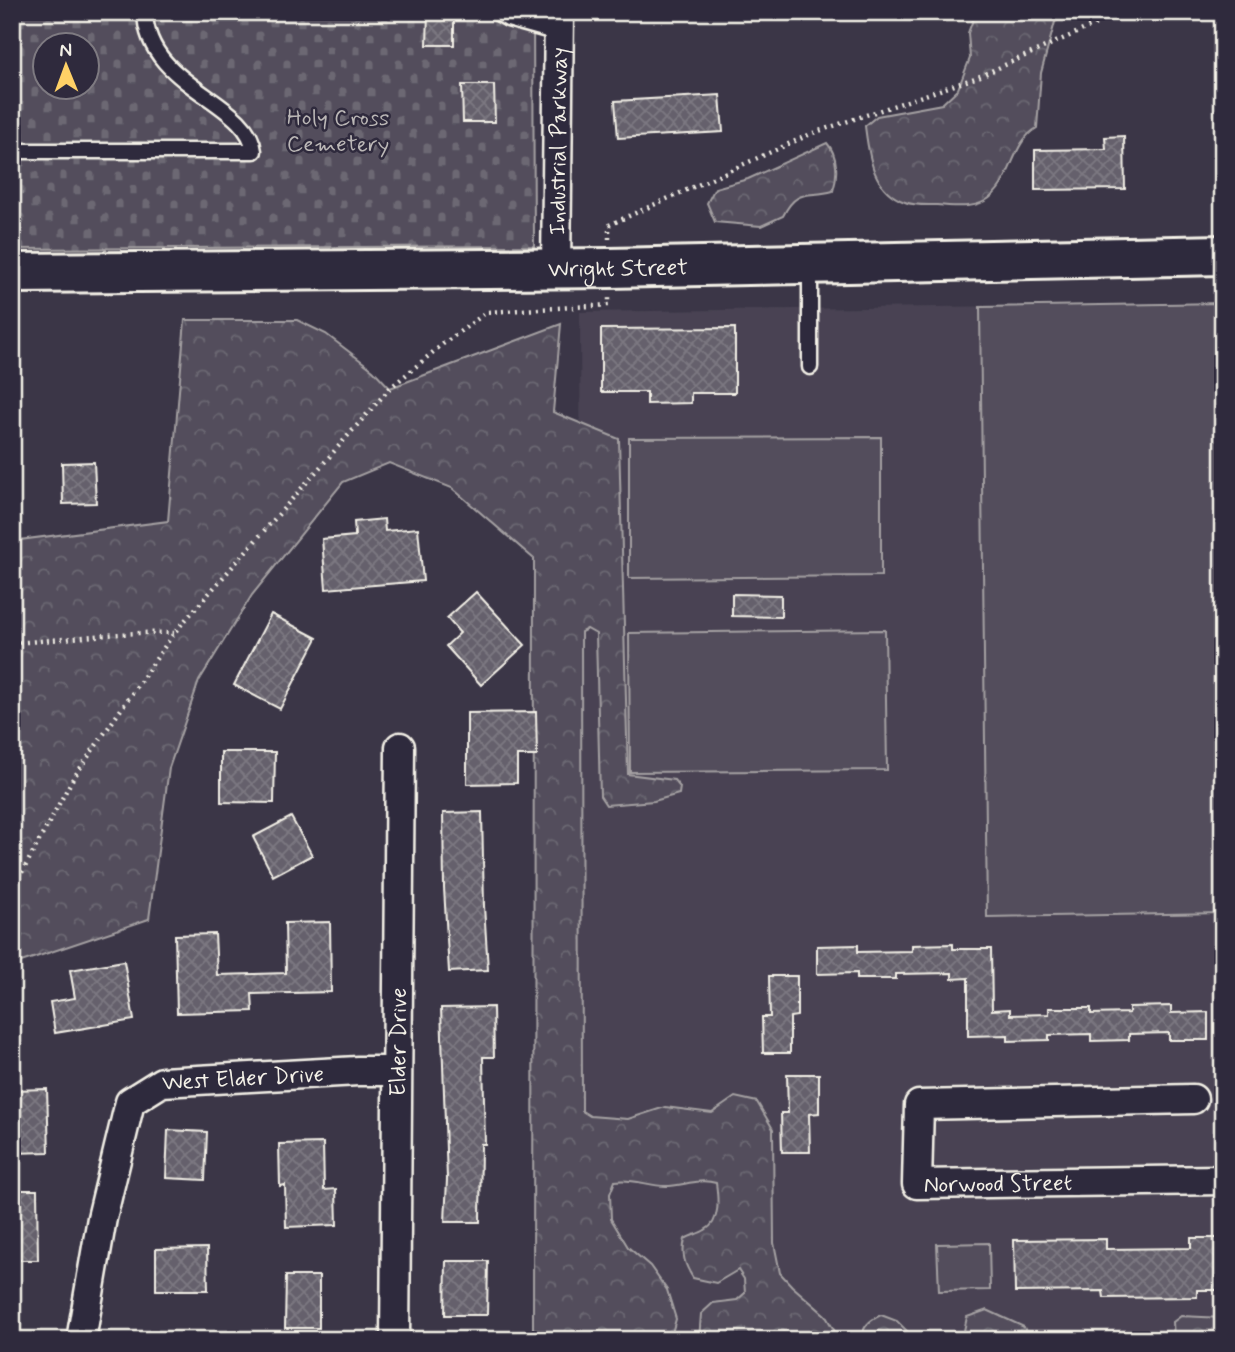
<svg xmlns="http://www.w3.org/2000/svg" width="1235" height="1352" viewBox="0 0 1235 1352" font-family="Mynerve,sans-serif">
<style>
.built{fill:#484352}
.forest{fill:url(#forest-crowns);stroke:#a4a0a2;stroke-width:2}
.cemetery{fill:url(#cemetery-stones);stroke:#a4a0a2;stroke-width:2;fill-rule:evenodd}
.pitch{fill:#534e5c;stroke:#a4a0a2;stroke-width:2}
.building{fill:url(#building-cross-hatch);stroke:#f4f1e8;stroke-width:2}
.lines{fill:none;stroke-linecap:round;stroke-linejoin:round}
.service-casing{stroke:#f4f1e8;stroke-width:19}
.minor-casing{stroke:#f4f1e8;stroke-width:33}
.secondary-casing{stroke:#f4f1e8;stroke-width:44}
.path{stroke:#f4f1e8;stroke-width:4.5;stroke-dasharray:2 5;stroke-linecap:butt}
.service{stroke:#2f2a3d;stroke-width:14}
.minor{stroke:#2f2a3d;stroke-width:28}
.secondary{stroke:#2f2a3d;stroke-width:38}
.labels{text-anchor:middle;stroke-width:5;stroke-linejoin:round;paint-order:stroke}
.park-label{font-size:23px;fill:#bcb8b7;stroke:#2f2a3d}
.street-label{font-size:23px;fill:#f4f1e8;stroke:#2f2a3d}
</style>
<defs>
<pattern id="forest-crowns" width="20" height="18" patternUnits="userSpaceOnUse" patternTransform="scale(1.75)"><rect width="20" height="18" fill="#534e5c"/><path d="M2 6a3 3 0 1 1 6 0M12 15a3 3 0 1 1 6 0" fill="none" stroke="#6c6873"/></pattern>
<pattern id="cemetery-stones" width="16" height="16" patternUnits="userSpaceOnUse" patternTransform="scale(1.75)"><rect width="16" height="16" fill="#534e5c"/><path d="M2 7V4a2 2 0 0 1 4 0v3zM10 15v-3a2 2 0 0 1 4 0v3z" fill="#6c6873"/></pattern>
<pattern id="building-cross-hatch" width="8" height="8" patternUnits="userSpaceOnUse" patternTransform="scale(1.75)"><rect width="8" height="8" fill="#65616c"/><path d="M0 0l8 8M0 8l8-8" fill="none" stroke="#7c7881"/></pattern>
</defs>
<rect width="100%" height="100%" fill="#3b3647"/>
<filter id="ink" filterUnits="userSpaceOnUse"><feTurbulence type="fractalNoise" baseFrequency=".0143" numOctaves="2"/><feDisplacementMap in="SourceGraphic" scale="14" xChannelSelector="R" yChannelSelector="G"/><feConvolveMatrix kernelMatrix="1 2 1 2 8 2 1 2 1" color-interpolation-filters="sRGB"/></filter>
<g filter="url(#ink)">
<!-- built -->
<polygon class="built" points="1223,303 1223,1340 583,1340 580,312"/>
<!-- forest -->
<g class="forest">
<path d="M976,12H1071L1055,22L1041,73L1037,128C1010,143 1013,185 985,201C971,209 952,206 937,205C927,205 914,206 905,202C872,190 869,156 865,126L877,116L942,104L958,89L970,58L968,33Z"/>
<path d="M827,143C838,155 838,176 833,191C809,198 797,187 783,216L761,226L715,222L707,203L715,188L748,179Z"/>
<path d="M185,320H297L326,334L373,370L390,388L561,324L553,412L619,439L628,774L674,780L680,787L679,794L654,801L606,805L600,796L596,634L587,629L581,632L582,1111L590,1116L628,1119L665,1107L712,1113L735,1097L757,1102L773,1129L774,1243L780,1273L792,1286L825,1315L840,1340H699L701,1314L713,1303L737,1300L745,1293L744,1279L738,1270L716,1283L693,1278C685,1265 681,1255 685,1239C691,1235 699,1234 705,1230C721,1222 718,1197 716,1183C698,1178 683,1186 666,1186C648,1186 633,1178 615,1181L610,1194L611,1219L628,1247L650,1266L667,1290L676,1319L670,1340H533L534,559L452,488L389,463L343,482L252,595L199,681L169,768L149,919L18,963L12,978V541L168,521Z"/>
<polygon points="987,1310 1024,1327 1029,1340 962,1340 967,1317"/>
<path d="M881,1315L897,1321L916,1340H860C864,1326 868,1321 881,1315Z"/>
<polygon points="1181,1316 1223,1318 1223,1340 1174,1340 1173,1322"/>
</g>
<!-- cemetery -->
<path class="cemetery" d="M12,12H533L534,246L12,249ZM46,46H88V88H46Z"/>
<!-- pitch -->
<g class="pitch">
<polygon points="1223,303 1223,913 987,917 980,307"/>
<polygon points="881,437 881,576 629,578 629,438"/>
<polygon points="885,630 887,770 630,772 629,633"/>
<polygon points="989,1243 990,1290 939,1291 937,1244"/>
</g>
<!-- building -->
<g class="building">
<polygon points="428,12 454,12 454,45 427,45"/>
<polygon points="462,85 494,85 495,122 463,122"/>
<polygon points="720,95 723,132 618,138 615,101"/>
<polygon points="1124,136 1125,189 1035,190 1035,150 1106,149 1105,137"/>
<polygon points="735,328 735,393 691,393 691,403 647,404 647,392 601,392 601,329"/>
<polygon points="94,462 96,503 63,504 62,463"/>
<polygon points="384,519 385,531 418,528 423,581 326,589 322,539 355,536 354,522"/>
<polygon points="476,592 525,645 481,685 446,646 460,633 447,618"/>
<polygon points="732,594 781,595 781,617 732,616"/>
<polygon points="271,614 317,638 280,709 234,685"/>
<polygon points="536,712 537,756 517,756 517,783 467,784 467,713"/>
<polygon points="221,752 275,752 274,803 221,802"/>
<polygon points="482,812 484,906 488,970 449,972 444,888 443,813"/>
<polygon points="291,817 312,855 273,876 253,837"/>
<polygon points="330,922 331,992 252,994 253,1011 177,1013 175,935 215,934 217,975 286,973 285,923"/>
<polygon points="953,944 953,949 991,949 992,1010 1010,1009 1010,1015 1049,1014 1049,1008 1091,1008 1091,1014 1129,1013 1129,1007 1171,1006 1171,1013 1208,1012 1208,1040 1169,1040 1169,1033 1129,1034 1129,1040 1091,1041 1091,1034 1049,1035 1049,1040 1008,1041 1008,1035 968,1036 968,978 952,979 952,973 896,974 896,979 857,979 857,973 817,974 817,946 858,945 858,952 912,951 912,945"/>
<polygon points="124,961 134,1020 55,1033 50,1002 75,998 70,970"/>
<polygon points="769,976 797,976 797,1016 790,1017 790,1053 763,1053 762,1017 770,1017"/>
<polygon points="493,1007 494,1057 483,1057 485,1144 481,1144 480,1222 445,1222 447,1179 441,1008"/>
<polygon points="787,1074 819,1074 819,1113 809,1114 810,1152 782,1152 781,1113 788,1113"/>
<polygon points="47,1089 49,1152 12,1153 12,1090"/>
<polygon points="168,1130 207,1132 205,1180 166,1178"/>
<polygon points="323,1143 324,1190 336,1189 337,1225 286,1227 285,1185 280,1186 279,1144"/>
<polygon points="12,1190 37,1190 38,1260 12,1260"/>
<polygon points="1191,1238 1223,1238 1223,1290 1197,1290 1197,1297 1104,1298 1103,1291 1015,1292 1014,1240 1106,1239 1106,1249 1191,1248"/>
<polygon points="207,1248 208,1290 156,1290 156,1249"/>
<polygon points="446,1261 488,1261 487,1315 445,1315"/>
<polygon points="286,1276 319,1276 319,1328 285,1328"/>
</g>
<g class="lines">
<!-- service casing -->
<g class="service-casing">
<g id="service">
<polyline points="496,12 508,19 558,33"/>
<path d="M12,151H254C249,100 146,87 145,12"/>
<polyline points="810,266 810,367"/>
</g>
</g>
<!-- minor casing -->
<g class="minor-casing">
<g id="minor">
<path id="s1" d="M556,269L559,12"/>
<path id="s2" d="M1193,1099L919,1105L917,1184L1223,1180"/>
<path id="s3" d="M81,1340L102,1218L130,1102L162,1082L358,1071H395"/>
<path id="s4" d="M395,1340L400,747"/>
</g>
</g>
<!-- secondary casing -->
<g class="secondary-casing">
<g id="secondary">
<path id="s5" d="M12,273L609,268L1223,255"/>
</g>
</g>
<!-- path -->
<g class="path">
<polyline points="609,239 609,225 813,133 978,77 1123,12"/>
<path d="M12,643C66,640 120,631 174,633"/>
<polyline points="12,891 72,780 174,633 390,388 443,344 487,312 609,305 609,297"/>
</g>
<!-- service -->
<use href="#service" class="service"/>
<!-- minor -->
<use href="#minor" class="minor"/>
<!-- secondary -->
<use href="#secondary" class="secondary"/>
</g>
</g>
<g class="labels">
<!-- park labels -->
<g class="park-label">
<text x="338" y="125">Holy Cross<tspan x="338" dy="26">Cemetery</tspan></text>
</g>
<!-- street labels -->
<g class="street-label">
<text dy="8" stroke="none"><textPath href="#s1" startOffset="128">Industrial Parkway</textPath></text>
<text dy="8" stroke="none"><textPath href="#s5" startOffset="606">Wright Street</textPath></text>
<text dy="8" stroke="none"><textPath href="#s4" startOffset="298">Elder Drive</textPath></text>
<text dy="8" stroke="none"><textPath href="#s3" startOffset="362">West Elder Drive</textPath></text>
<text dy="8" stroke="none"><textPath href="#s2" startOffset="434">Norwood Street</textPath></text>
</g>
</g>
<!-- margin -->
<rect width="1235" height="1352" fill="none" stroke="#2f2a3d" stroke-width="42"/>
<rect x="21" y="21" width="1193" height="1310" fill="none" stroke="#f4f1e8" stroke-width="2.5" filter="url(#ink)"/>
<!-- north arrow -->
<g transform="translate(66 66) rotate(359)"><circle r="33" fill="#2f2a3d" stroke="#7e7a81" stroke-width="2"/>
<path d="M0-5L12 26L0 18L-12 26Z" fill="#ffd166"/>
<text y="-10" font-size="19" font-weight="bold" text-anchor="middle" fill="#f4f1e8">N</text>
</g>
</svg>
